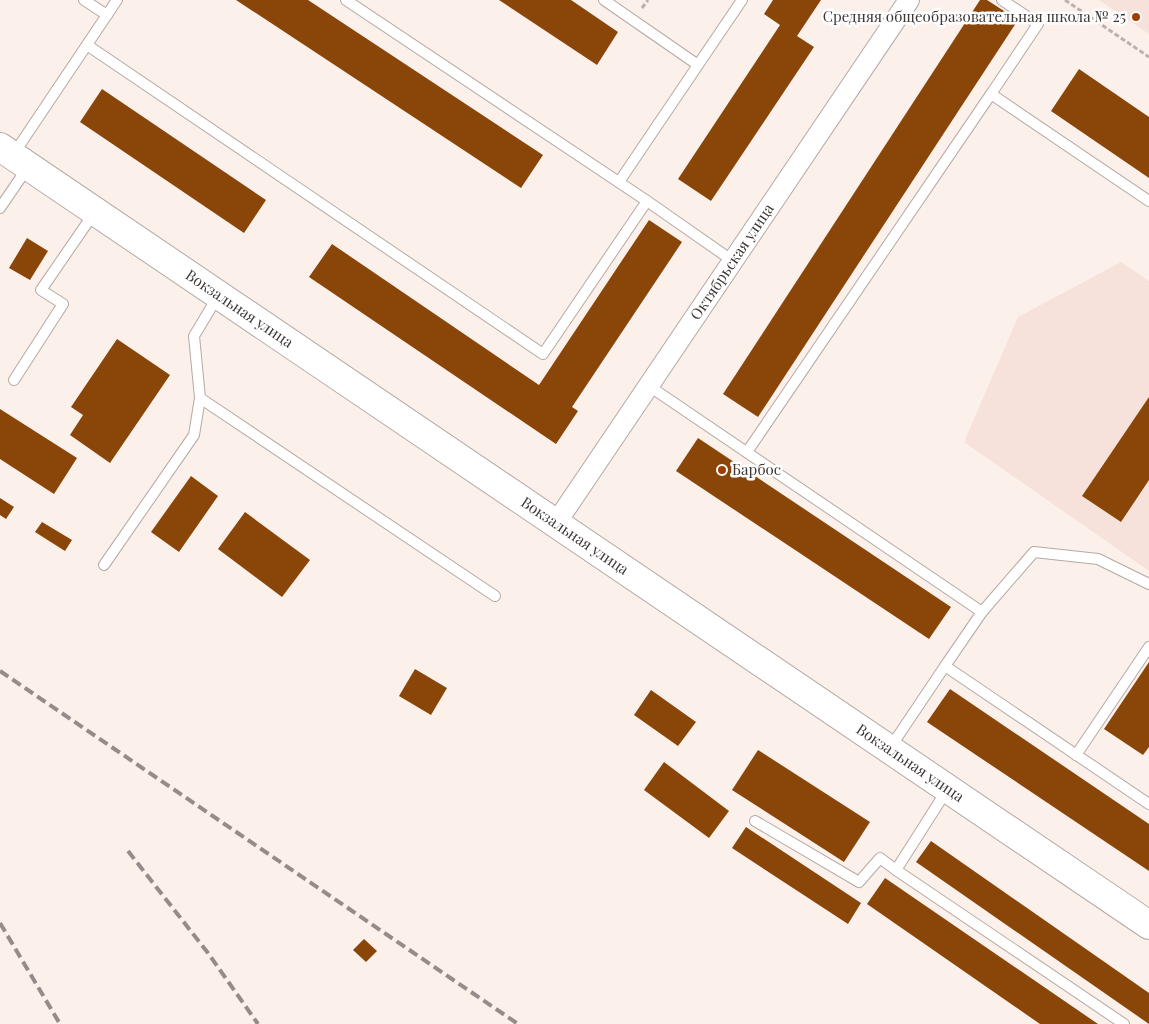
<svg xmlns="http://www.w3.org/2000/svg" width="1149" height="1024" viewBox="0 0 1149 1024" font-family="'Playfair Display',serif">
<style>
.built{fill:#f7e2db}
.building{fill:#894608}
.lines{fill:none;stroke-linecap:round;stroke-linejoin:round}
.service-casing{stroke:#b5a9a5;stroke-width:12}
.minor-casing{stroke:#b5a9a5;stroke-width:22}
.secondary-casing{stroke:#b5a9a5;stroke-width:30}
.path{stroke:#bbb2ae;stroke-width:3;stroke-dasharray:5 2.5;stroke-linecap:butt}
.service{stroke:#fff;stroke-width:10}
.minor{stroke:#fff;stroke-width:20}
.secondary{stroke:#fff;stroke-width:28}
.rail{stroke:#948c89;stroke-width:4;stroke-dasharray:10 5;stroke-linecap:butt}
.poi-dot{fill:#a03d00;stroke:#fff;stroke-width:2}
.labels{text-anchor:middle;stroke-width:5;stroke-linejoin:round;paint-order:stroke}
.poi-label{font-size:15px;fill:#3c3735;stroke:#fff;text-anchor:end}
.street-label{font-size:15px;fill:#3c3735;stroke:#fff}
</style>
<rect width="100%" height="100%" fill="#fcf0eb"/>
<!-- built -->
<g class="built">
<polygon points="1099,0 1149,0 1149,34"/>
<polygon points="1121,262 1149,281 1149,571 964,442 1018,317"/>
</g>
<!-- building -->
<g class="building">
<polygon points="236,0 308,0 543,155 521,188"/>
<polygon points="499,0 571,0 618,32 597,65"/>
<polygon points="773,0 821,0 797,36 814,47 711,201 678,179 780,25 764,14"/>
<polygon points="980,0 987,0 1018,20 758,417 723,394"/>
<polygon points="1079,69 1149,117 1149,178 1051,111"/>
<polygon points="102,89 266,200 244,233 80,122"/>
<polygon points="649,220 682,242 572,407 578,411 556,444 309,277 332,244 539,385"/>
<polygon points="27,238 48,251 30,280 9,268"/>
<polygon points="117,339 170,375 110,463 70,435 83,415 71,407"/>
<polygon points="1149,397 1149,480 1121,522 1082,496"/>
<polygon points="0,409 77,458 54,494 0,459"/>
<polygon points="698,438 951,607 929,639 676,471"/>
<polygon points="191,476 218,496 179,552 151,532"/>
<polygon points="0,498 14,507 6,519 0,515"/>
<polygon points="245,512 310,560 282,597 218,549"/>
<polygon points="42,522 72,540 65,551 35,532"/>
<polygon points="1149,662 1149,747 1143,755 1104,729"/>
<polygon points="415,669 447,688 431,715 399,696"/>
<polygon points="950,689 1149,824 1149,871 927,722"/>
<polygon points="651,690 696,722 678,746 634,715"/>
<polygon points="758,750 870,822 844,862 732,790"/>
<polygon points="664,762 729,811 709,838 644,790"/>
<polygon points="746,827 861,903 848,924 732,848"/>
<polygon points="931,841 1149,993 1149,1024 916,862"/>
<polygon points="885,878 1098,1024 1040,1024 867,904"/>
<polygon points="364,939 377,951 366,962 353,950"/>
</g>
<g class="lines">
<!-- service casing -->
<g class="service-casing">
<g id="service">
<polyline points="84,0 107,15"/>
<polyline points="346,0 647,201 733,261"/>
<polyline points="604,0 698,65 742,0"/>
<polyline points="87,45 543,354 647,201"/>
<polyline points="991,94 1038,24 1002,0"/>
<polyline points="13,155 117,0"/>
<polyline points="619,182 698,65"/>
<polyline points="0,208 28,167"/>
<polyline points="218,296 194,336 200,398 495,596"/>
<polyline points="14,380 63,304 41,290 94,213"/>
<polyline points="649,386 982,612 945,666 1149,804"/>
<polyline points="747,452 991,94 1149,201"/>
<polyline points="104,565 194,435 200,398"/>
<polyline points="982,612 1034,552 1098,559 1149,584"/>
<polyline points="890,748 945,666"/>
<polyline points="1076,755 1149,647"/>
<polyline points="947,790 896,870 1124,1024"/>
<polyline points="755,821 859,882 880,858 896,870"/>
</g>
</g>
<!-- minor casing -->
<g class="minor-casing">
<g id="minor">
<path id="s1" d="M556,523L909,0"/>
</g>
</g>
<!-- secondary casing -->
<g class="secondary-casing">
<g id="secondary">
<path id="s2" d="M0,147L1149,925"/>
</g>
</g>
<!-- path -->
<g class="path">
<polyline points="1065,0 1149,57"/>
<polyline points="642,8 648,0"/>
</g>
<!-- service -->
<use href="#service" class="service"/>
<!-- minor -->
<use href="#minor" class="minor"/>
<!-- secondary -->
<use href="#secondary" class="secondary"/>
<!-- rail -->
<g class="rail">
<polyline points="0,671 518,1024"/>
<polyline points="128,851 208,953 258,1024"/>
<polyline points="0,923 60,1024"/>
</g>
</g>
<!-- markers -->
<g class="poi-dot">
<circle cx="1136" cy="17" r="5"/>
<circle cx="722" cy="470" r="5"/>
</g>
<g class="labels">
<!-- poi labels -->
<g class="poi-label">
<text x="1126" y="22">Средняя общеобразовательная школа № 25</text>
<text x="732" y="475" text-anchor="start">Барбос</text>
</g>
<!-- street labels -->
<g class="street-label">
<text dy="5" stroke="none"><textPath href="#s1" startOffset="315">Октябрьская улица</textPath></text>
<text dy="5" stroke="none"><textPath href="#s2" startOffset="289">Вокзальная улица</textPath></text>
<text dy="5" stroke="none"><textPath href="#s2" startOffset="694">Вокзальная улица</textPath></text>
<text dy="5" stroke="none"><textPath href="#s2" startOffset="1099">Вокзальная улица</textPath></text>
</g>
</g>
</svg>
